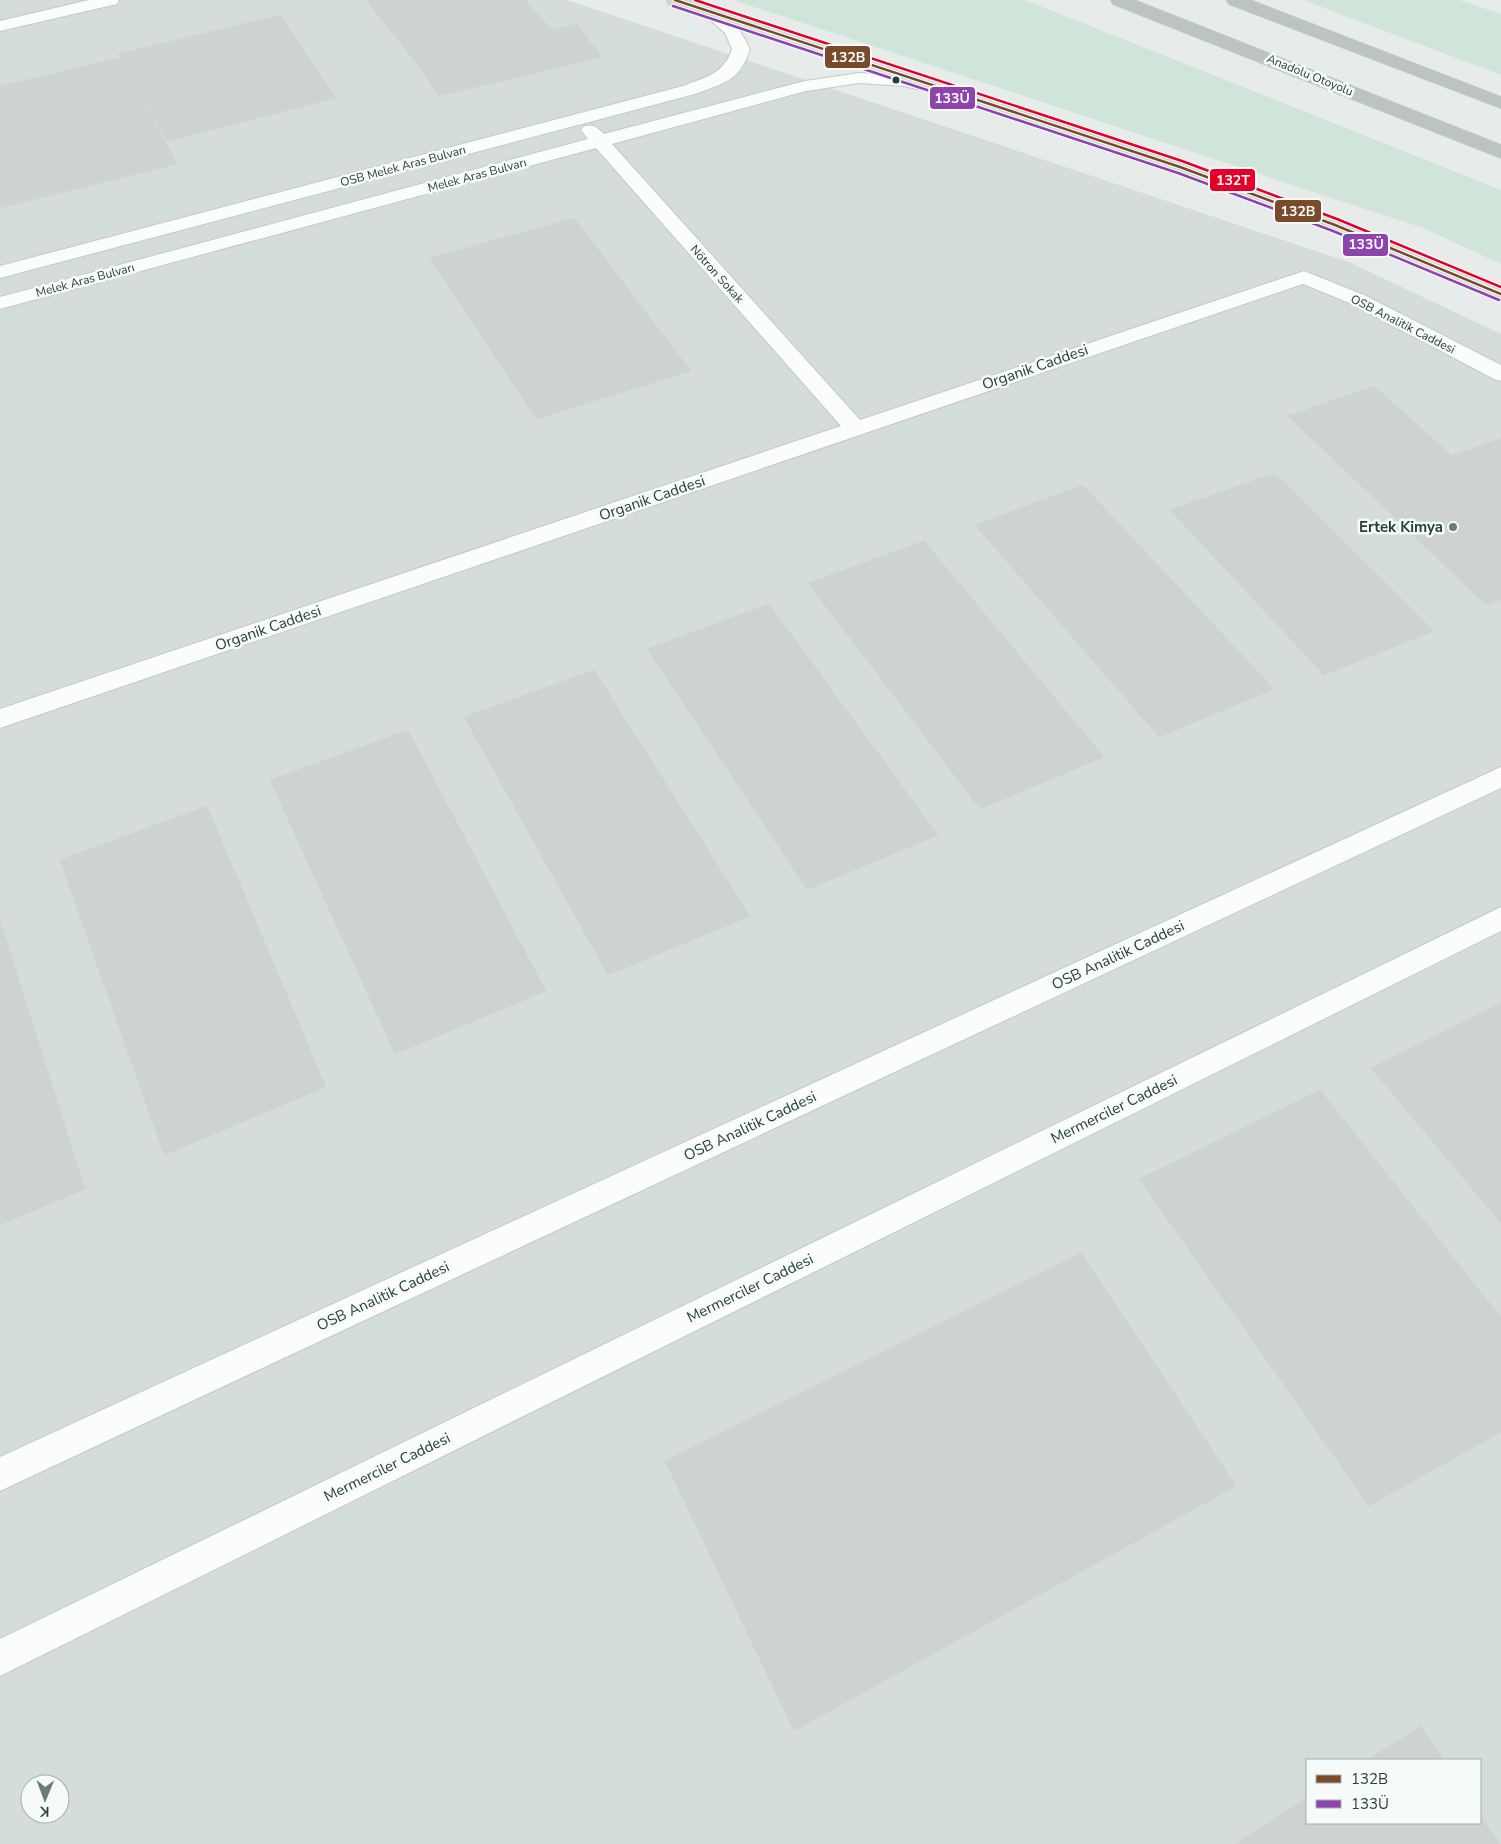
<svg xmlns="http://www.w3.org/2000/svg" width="1501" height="1844" viewBox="0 0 1501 1844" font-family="'Nunito Sans',sans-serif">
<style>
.built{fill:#d5dddb;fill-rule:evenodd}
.green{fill:#d0e5da}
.building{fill:#ced3d2;stroke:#d0d5d3}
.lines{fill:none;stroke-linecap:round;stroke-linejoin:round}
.minor-casing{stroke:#c4c9c7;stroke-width:2}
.major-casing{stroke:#c2caca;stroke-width:2}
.highway-casing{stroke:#c2caca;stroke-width:2}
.minor{fill:#fbfcfc;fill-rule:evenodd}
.major{fill:#cfd7d6;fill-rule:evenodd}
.highway{fill:#bcc4c3;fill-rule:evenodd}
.bus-1-casing{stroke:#f6faf9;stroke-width:5}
.bus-2-casing{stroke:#f6faf9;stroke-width:5}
.bus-3-casing{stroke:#f6faf9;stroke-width:5}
.bus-1{stroke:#7a4b2a;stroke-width:2.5}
.bus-2{stroke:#8e44ad;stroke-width:2.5}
.bus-3{stroke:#e4002b;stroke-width:2.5}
.bus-dot{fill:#23403d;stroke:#f6faf9;stroke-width:2}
.poi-dot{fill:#687c7a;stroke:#f6faf9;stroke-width:2}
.labels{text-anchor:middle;stroke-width:5;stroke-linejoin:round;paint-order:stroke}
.far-street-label{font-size:12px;fill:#23403d;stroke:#f6faf9}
.street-label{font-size:15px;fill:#23403d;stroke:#f6faf9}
.poi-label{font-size:15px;font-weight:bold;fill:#23403d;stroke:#f6faf9;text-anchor:end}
.line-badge{stroke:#f6faf9;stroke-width:2}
.badge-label{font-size:14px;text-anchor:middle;font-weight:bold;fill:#fff}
</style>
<rect width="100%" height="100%" fill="#e7ecea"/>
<!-- built -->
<path class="built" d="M0,0H567L1349,262L1501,334V1844H0ZM1307,1760H1480V1823H1307ZM30,1784H60V1814H30Z"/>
<!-- green -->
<g class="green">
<polygon points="733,0 1025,0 1501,190 1501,264 1423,228"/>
<polygon points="1303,0 1459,0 1501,14 1501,75"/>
</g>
<!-- building -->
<g class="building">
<polygon points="370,0 525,0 552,30 416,63 367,1"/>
<polygon points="280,15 336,98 167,141 118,54"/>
<polygon points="576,24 602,57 439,96 416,63"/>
<polygon points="120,58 177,164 0,208 0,86"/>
<polygon points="574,218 691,371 536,419 430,258"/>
<polygon points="1374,386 1452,456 1501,438 1501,599 1486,605 1288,416"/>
<polygon points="1275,473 1434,631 1324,675 1170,510"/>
<polygon points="1083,485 1274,689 1159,737 975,525"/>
<polygon points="924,541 1104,757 980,809 808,583"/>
<polygon points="769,604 938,835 807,890 647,649"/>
<polygon points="594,670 750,916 608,975 464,717"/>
<polygon points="408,730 546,991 395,1054 270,780"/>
<polygon points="207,806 326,1087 164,1155 60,860"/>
<polygon points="0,920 85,1189 0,1225"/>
<polygon points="1501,1003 1501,1223 1371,1068"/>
<polygon points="1320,1090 1501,1317 1501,1432 1369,1506 1139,1179"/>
<polygon points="1081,1253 1236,1486 794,1731 665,1461"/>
<polygon points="1421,1726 1444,1760 1367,1760"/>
<polygon points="1307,1798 1307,1823 1480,1823 1480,1814 1500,1844 1235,1844"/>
</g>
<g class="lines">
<!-- minor casing -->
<g class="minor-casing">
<g id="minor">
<polygon points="89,0 119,0 117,4 0,31 0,21"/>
<path d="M709,6C729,11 742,32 750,49C740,81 724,83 695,94L0,278V266L683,86C706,77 724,74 732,49L725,33L700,11L703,7Z"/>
<path d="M859,73L903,76L942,84L945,88L942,92L936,93L903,86L859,83L806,91L612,144L860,420L1304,271L1366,296L1501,365V381L1494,379L1352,304L1303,284L0,728V709L841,426L596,148L0,309V297L588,139L581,130L584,126C594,124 597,127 604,134L805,81Z"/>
<polygon points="1501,767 1501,788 0,1491 0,1457"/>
<polygon points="1501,907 1501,931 0,1676 0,1639"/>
</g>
</g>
<!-- major casing -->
<g class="major-casing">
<polygon id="major" points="667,0 692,0 1187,163 1342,221 1501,287 1501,300 1328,229 1173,171 669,4"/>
</g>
<!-- highway casing -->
<g class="highway-casing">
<g id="highway">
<polygon points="1111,0 1134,0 1501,145 1501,158 1113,4"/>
<polygon points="1227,0 1250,0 1501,97 1501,108 1229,4"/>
</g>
</g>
<!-- minor -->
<use href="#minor" class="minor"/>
<!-- major -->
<use href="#major" class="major"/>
<!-- highway -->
<use href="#highway" class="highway"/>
<!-- bus-1 casing -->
<g class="bus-1-casing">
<polyline id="bus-1" points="675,0 1180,167 1335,225 1501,294"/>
</g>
<!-- bus-2 casing -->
<g class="bus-2-casing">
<polyline id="bus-2" points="673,6 1178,173 1333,231 1499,300"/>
</g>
<!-- bus-3 casing -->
<g class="bus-3-casing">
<polyline id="bus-3" points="695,0 1182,161 1337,219 1501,287"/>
</g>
<!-- bus-1 -->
<use href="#bus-1" class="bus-1"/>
<!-- bus-2 -->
<use href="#bus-2" class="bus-2"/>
<!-- bus-3 -->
<use href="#bus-3" class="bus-3"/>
</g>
<!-- markers -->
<circle class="bus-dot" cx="896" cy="80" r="4.5"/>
<circle class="poi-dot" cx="1453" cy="527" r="5"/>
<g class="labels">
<!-- far-street labels -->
<g class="far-street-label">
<text transform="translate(1310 75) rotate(22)" y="4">Anadolu Otoyolu</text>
<text transform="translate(403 166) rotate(-15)" y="4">OSB Melek Aras Bulvarı</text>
<text transform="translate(477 175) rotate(-15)" y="4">Melek Aras Bulvarı</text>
<text transform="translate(717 274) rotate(48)" y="4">Nötron Sokak</text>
<text transform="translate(85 280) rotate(-15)" y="4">Melek Aras Bulvarı</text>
<text transform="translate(1403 324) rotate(27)" y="4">OSB Analitik Caddesi</text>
</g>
<!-- street labels -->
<g class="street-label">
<text transform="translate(1035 367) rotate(-19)" y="5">Organik Caddesi</text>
<text transform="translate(652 498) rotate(-19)" y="5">Organik Caddesi</text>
<text transform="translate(268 628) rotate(-19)" y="5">Organik Caddesi</text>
<text transform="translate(1118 955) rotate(-25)" y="5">OSB Analitik Caddesi</text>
<text transform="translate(1114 1109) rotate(-26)" y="5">Mermerciler Caddesi</text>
<text transform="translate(750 1126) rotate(-25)" y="5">OSB Analitik Caddesi</text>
<text transform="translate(750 1288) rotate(-26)" y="5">Mermerciler Caddesi</text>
<text transform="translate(383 1296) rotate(-25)" y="5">OSB Analitik Caddesi</text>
<text transform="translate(387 1467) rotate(-26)" y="5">Mermerciler Caddesi</text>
</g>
<!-- poi labels -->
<g class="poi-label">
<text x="1443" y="532">Ertek Kimya</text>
</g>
</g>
<g class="line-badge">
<rect x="824" y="45" width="47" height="24" rx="5" fill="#7a4b2a"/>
<rect x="929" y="86" width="47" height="24" rx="5" fill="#8e44ad"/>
<rect x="1209" y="168" width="47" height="24" rx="5" fill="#e4002b"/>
<rect x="1274" y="199" width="48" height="24" rx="5" fill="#7a4b2a"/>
<rect x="1342" y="233" width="47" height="24" rx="5" fill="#8e44ad"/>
</g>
<g class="badge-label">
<text x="848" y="62">132B</text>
<text x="952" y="103">133Ü</text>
<text x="1233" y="185">132T</text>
<text x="1298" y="216">132B</text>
<text x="1366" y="249">133Ü</text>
</g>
<!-- legend -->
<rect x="1306" y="1759" width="175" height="65" fill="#f6faf9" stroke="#a2b0ae"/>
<rect x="1316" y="1775" width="25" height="8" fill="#7a4b2a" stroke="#a2b0ae"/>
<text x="1351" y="1784" font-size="15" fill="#23403d">132B</text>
<rect x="1316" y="1800" width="25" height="8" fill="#8e44ad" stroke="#a2b0ae"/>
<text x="1351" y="1809" font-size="15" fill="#23403d">133Ü</text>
<!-- north arrow -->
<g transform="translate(45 1799) rotate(181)"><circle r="24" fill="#f6faf9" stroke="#a2b0ae"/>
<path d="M0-4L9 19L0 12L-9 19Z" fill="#687c7a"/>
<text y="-8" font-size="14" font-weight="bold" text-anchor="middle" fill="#23403d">K</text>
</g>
</svg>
